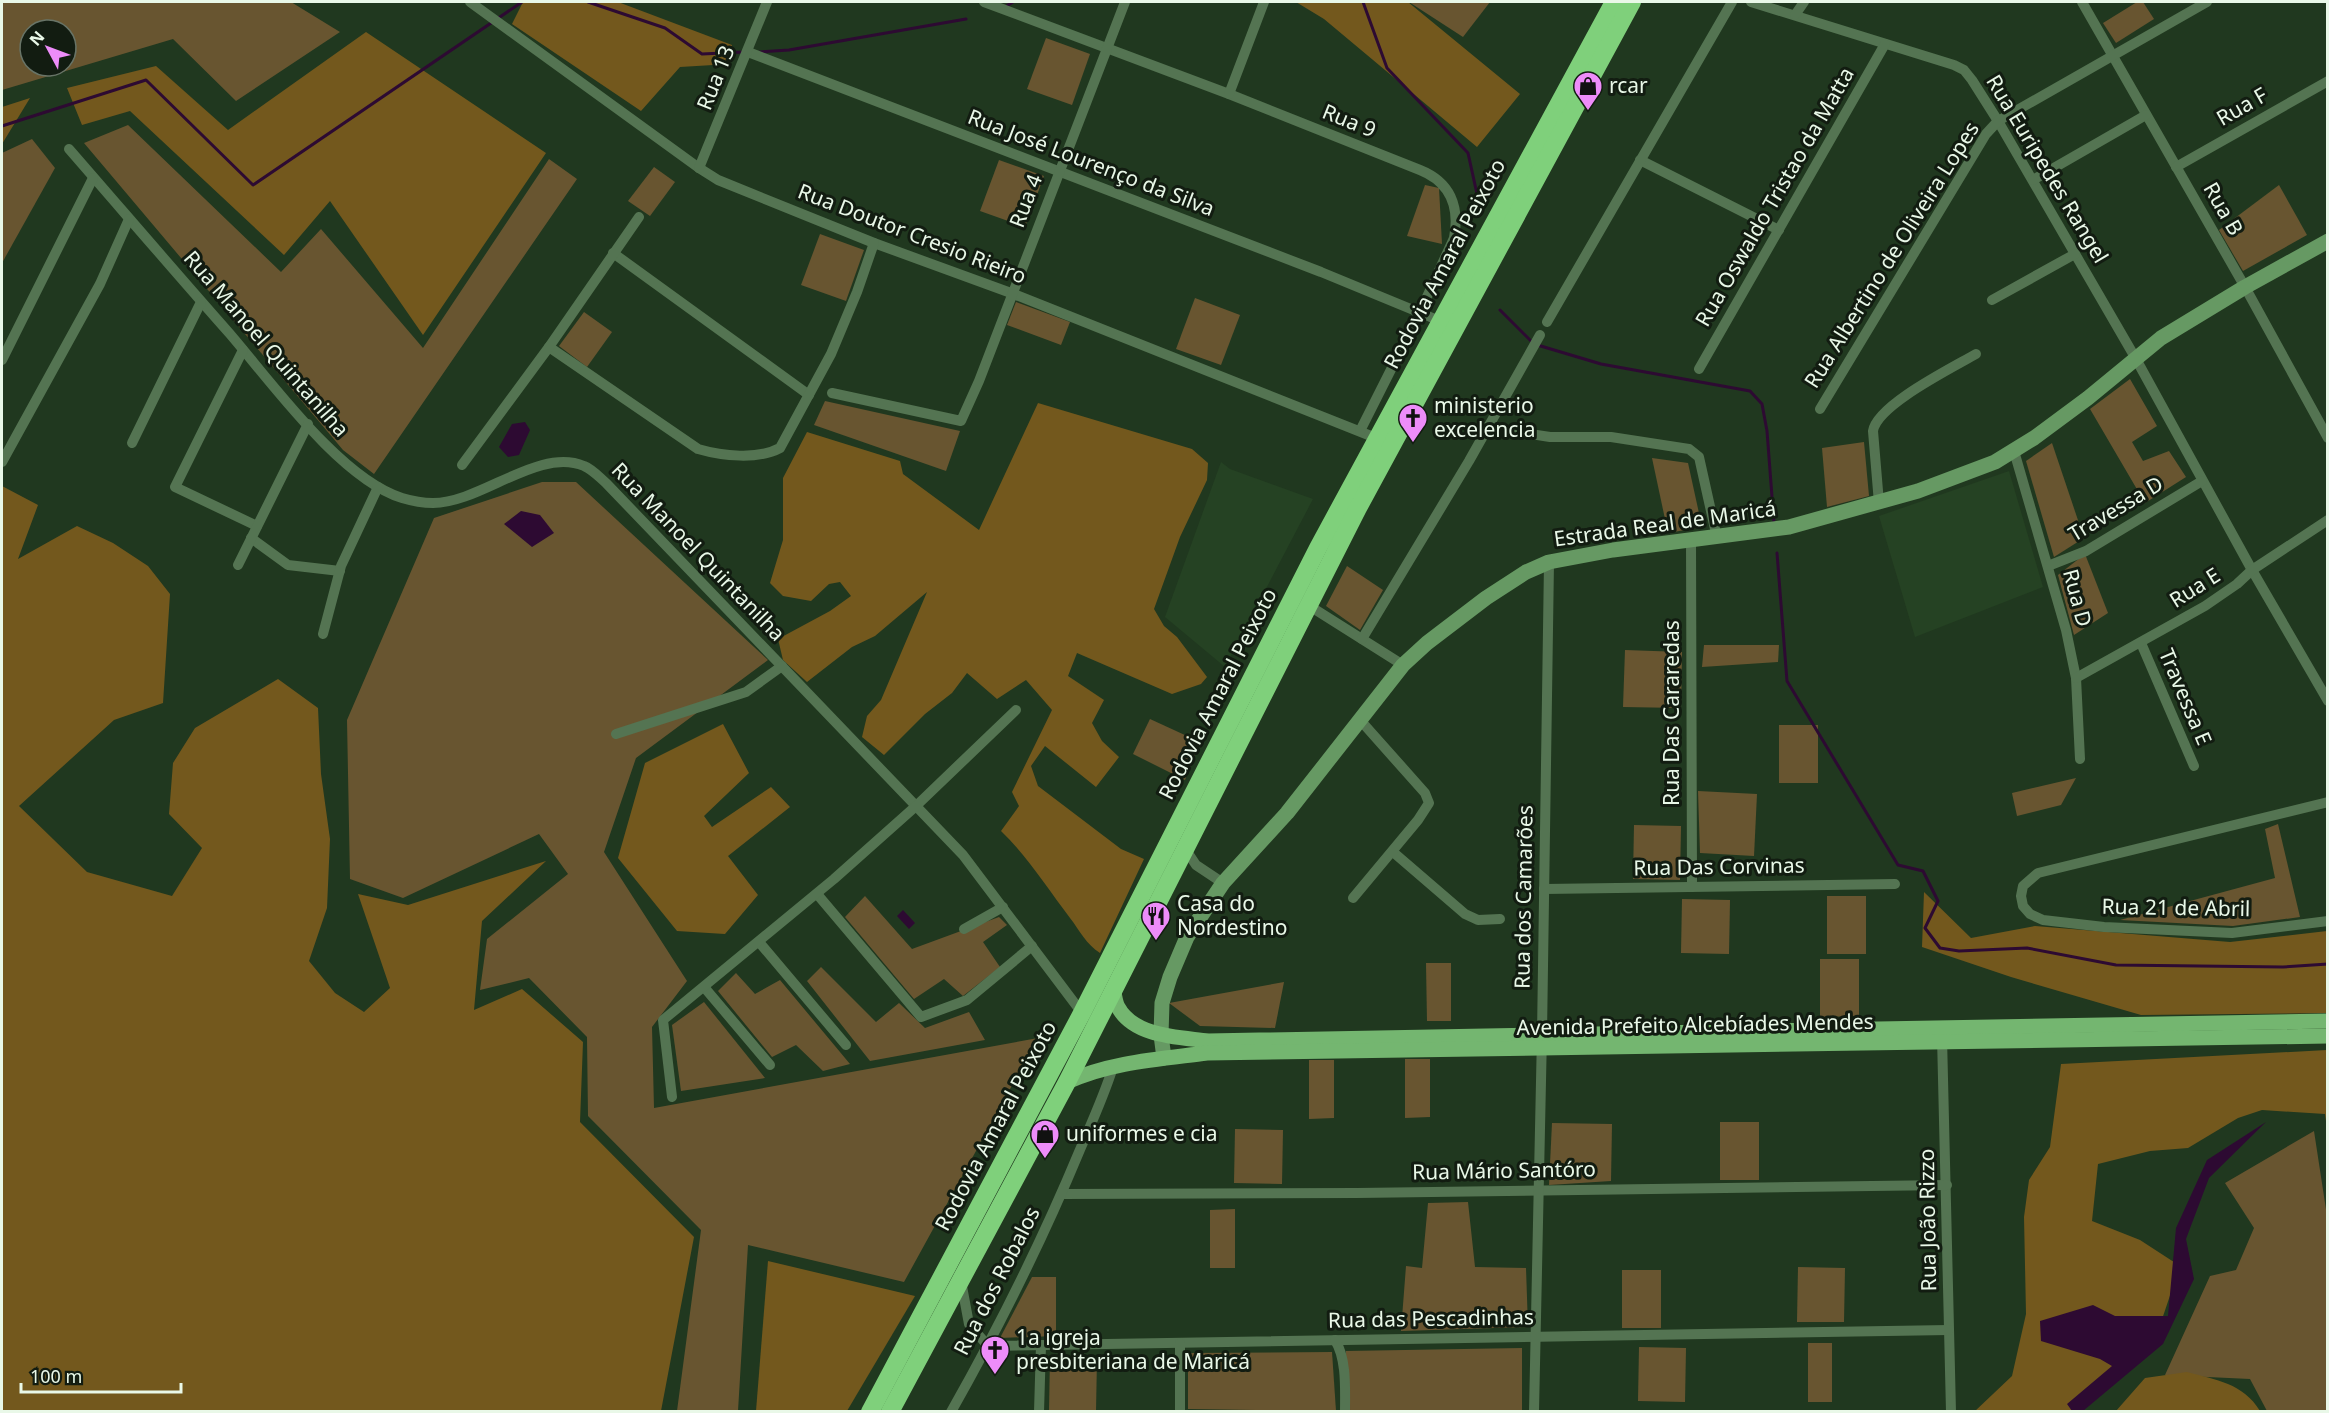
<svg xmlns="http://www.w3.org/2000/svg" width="2329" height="1413" viewBox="0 0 2329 1413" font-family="'Noto Sans',sans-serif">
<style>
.built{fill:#254223}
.green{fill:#685530;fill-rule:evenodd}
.forest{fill:#73581d}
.water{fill:#2d0a32}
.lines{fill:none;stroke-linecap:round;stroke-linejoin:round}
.stream{stroke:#2d0a32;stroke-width:3}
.street{stroke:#547452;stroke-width:10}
.secondary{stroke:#669963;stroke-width:15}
.primary{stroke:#74b670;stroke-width:15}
.highway{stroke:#7fd07b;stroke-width:18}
.labels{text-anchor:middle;stroke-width:6;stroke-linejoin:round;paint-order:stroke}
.street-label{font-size:21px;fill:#e9f8e8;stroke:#121c11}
.poi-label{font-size:21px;fill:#e9f8e8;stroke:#121c11;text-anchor:start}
</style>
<rect width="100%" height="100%" fill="#20381f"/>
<!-- built -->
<g class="built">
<polygon points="1221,462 1230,469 1313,499 1225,667 1165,617"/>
<polygon points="2009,471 2043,587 1915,637 1879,516"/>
</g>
<!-- green -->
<g class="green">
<path d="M2,2H291L340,32L236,101L173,39L2,90ZM30,30H66V66H30Z"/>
<polygon points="1409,2 1490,2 1463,37"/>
<polygon points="2137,2 2143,2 2154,19 2116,43 2103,23"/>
<polygon points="1046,38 1090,54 1072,105 1027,89"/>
<polygon points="128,125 281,272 321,229 423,348 549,159 577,179 374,474 343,450 84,143"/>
<polygon points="32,139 55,168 2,263 2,153"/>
<polygon points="999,160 1044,176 1025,227 980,211"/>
<polygon points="654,167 675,182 650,216 628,201"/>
<polygon points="1425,185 1439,188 1442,244 1407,236"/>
<polygon points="2279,185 2307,235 2243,271 2219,230"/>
<polygon points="820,234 864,250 846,301 801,285"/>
<polygon points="1195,298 1240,315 1221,365 1176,349"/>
<polygon points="1016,302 1070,322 1061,345 1007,325"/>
<polygon points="584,312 612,332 587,367 559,346"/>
<polygon points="2130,379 2157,426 2132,442 2143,461 2169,451 2186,477 2145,503 2090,409"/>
<polygon points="825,401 960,431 946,471 814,425"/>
<polygon points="1864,442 1869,496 1827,507 1822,448"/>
<polygon points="2052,443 2084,538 2054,557 2026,461"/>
<polygon points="1652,458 1688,463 1702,527 1668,533"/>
<polygon points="542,482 576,482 768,660 636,758 604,852 687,981 652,1027 654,1108 1038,1038 904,1282 748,1245 738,1411 677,1411 701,1230 588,1116 587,1037 529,978 480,990 487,939 568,874 539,834 403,898 350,879 347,720 434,518"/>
<polygon points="2085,554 2108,613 2074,635 2058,575"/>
<polygon points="1347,566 1383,590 1360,630 1326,606"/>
<polygon points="1704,645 1779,645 1778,662 1702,667"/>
<polygon points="1625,650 1682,652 1681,708 1623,707"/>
<polygon points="1150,719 1200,742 1185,780 1133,754"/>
<rect x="1779" y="725" width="39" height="58"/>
<polygon points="2076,778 2061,805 2017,816 2012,793"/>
<polygon points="1698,791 1757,794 1754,856 1700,853"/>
<polygon points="2278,824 2300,917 2233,926 2120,920 2275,878 2265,829"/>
<polygon points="1634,825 1681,826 1680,880 1633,879"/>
<polygon points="865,896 912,949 999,917 1007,925 983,942 1000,967 963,996 944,979 914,999 845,917"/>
<rect x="1827" y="896" width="39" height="58"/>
<polygon points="1682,899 1730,900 1729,954 1681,953"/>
<polygon points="1820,959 1859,959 1859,1016 1820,1017"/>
<polygon points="1426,963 1451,963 1451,1021 1427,1021"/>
<polygon points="821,967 876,1022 899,1003 925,1028 969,1012 985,1040 870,1061 807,981"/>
<polygon points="736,973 755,994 780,980 850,1064 823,1071 796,1045 772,1057 718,991"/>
<polygon points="1284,982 1275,1028 1200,1026 1169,1003"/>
<polygon points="704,1002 765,1078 681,1091 672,1025"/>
<polygon points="1405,1059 1430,1059 1430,1117 1405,1118"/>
<polygon points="1309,1060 1334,1060 1334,1118 1309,1119"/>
<rect x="1720" y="1122" width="39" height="58"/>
<polygon points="1552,1123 1612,1124 1611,1181 1549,1185"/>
<polygon points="1235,1129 1283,1130 1282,1184 1234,1183"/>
<polygon points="2314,1131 2327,1216 2327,1411 2267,1411 2250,1379 2165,1375 2210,1276 2236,1270 2254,1228 2225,1183"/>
<polygon points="1468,1202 1475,1267 1526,1268 1528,1327 1401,1331 1406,1266 1422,1268 1428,1203"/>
<polygon points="1235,1209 1235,1268 1210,1268 1210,1210"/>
<polygon points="1798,1267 1845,1268 1844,1322 1797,1322"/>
<rect x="1622" y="1270" width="39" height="58"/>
<polygon points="1032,1277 1056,1277 1056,1336 1000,1338"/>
<rect x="1808" y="1343" width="24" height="59"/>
<polygon points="1639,1347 1686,1348 1685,1402 1638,1401"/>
<polygon points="1522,1348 1522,1411 1346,1411 1346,1351"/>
<polygon points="1332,1352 1336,1411 1188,1409 1188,1353"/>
<polygon points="1050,1357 1097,1358 1096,1411 1049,1411"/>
</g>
<!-- forest -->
<g class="forest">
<polygon points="523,2 618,2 732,45 730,64 680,67 641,111 512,24"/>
<polygon points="1296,2 1408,2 1520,94 1477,147 1324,19"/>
<polygon points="366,32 546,153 423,335 330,201 284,255 130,111 82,125 67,88 156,66 228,130"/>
<polygon points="30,98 2,144 2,107"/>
<path d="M1038,403L1192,449L1208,463L1207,480L1180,537L1154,609L1164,626L1177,637L1207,677L1201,684L1172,694L1077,653L1068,676L1104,700L1092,723L1102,741L1119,757L1096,787L1045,746L1031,766L1038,786L1121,849L1144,859L1100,953C1086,944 1080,931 1070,918C1048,889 1027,856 1001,831L1019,806L1012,792L1052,710L1026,680L997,699L967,673L952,693L925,714L884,755L862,737L867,716L881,700L927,592L875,636L852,647L807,682L783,660L778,639L830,611L851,596L840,582L829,584L811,601L783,596L770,583L783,540V478L807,432L900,461L903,474L979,530Z"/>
<polygon points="2,486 38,505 18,559 77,526 113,543 148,566 170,594 163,703 114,720 19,806 87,872 172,896 202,848 169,814 173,763 195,728 278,679 318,708 321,774 330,839 327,908 309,961 335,993 364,1012 390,988 358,894 408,905 546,861 482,921 474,1010 522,989 583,1042 580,1122 694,1237 661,1411 2,1411"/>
<polygon points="723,724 749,773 704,816 712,827 771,787 790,807 728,856 758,895 725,934 677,931 618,858 645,763"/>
<polygon points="1924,892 1971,938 2035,926 2230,942 2327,931 2327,1013 2141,1015 2011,977 1922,947"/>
<polygon points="2327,1050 2327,1128 2325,1114 2262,1110 2238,1118 2188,1148 2150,1151 2098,1164 2092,1221 2140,1240 2180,1266 2155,1340 2075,1411 1974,1412 2012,1376 2026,1314 2024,1217 2029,1180 2050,1147 2061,1064"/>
<polygon points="768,1261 915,1296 847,1411 756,1411"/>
<path d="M2187,1372C2216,1380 2243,1383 2260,1411H2116L2145,1378Z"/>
</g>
<!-- water -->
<g class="water">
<polygon points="525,422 530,430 519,455 508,457 499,447 512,424"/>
<polygon points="521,511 540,515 554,533 532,547 504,524"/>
<polygon points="903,910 915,923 909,929 897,916"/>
<polygon points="2266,1122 2209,1178 2186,1239 2194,1279 2163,1344 2083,1411 2072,1411 2067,1404 2112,1366 2100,1359 2041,1341 2040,1321 2093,1305 2115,1316 2168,1316 2176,1228 2207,1160"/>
</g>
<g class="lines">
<!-- stream -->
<g class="stream">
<polyline points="588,2 665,28 702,54 744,52"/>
<polyline points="1363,2 1387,68 1468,153 1477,194"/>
<polyline points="1005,7 1013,2"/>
<polyline points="760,52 789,50 966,19"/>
<polyline points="2,126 146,80 253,185 522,2"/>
<polyline points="1500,310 1534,344 1601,364 1750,391 1762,404 1767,431 1774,523"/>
<polyline points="1777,553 1787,681 1898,865 1923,871 1938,901 1925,928 1940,948 1959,951 2027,948 2116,965 2283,967 2328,964"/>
</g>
<!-- street -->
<g class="street">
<polyline points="470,2 699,168 718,180 874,243 1011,293 1376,438"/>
<path d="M984,2L1229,94L1420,170C1450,182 1460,206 1454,238L1420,312L1360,431"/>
<polyline points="1751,2 1954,65 1964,70 1972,80 1998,121 2136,359 2252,570 2328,701"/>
<polyline points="2082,2 2245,287 2328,438"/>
<polyline points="1795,15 1804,2"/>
<polyline points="748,52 1321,272 1440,321"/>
<polyline points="1229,94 1264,2"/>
<path d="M69,149C123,211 176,273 230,334C272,383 341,479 402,498C412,501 423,503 433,503C481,503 538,447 584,466C592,469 599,477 606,483L963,855L1082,1013"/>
<polyline points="1640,160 1779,230"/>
<polyline points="2176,167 2328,81"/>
<polyline points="699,168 767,2"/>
<polyline points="2033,180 2146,115"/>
<polyline points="613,253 809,395"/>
<polyline points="1992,300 2075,254"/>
<polyline points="1547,322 1732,2"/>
<path d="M549,347L698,449C722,456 758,460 780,448L831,354L857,292L874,243"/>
<polyline points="243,350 175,487 257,526"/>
<polyline points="2,360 93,178"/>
<polyline points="1699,369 1885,44"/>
<polyline points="832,393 961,421 979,381 1125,2"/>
<polyline points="1820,409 1986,134 1998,121 2207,2"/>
<polyline points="1486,427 1550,437 1611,437 1689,449 1699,457 1717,538"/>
<polyline points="132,443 201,302"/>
<polyline points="2014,451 2066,630 2076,678 2080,759"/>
<polyline points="2,462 100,284 129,219"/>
<polyline points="462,465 549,347 639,217"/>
<path d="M1879,503L1873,431C1877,405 1952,368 1976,354"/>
<polyline points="251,538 288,565 340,571"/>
<polyline points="1691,540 1692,887"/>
<polyline points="238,565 308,424"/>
<polyline points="2048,566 2086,551 2202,481"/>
<polyline points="1308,605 1403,665"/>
<polyline points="323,634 341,566 378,487"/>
<polyline points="1362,639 1469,461 1540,335"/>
<polyline points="2141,643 2194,766"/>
<polyline points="2076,678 2205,606 2237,584 2252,570 2328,520"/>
<polyline points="616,734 746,692 782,666"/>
<polyline points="2328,802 2038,873 2023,886 2021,896 2023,906 2030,914 2043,920 2104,927 2232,933 2328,921"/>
<polyline points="1184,847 1196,865 1223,883"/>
<polyline points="1393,852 1465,914 1478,920 1500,919"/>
<polyline points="1544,889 1895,884"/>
<polyline points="817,894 921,1017 967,1000 1032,946"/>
<polyline points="1353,898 1418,820 1429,803 1425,793 1361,721"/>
<polyline points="964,929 1003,907"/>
<polyline points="759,942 846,1045"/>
<polyline points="704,987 770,1065"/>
<polyline points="1942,1037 1951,1412"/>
<polyline points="672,1097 663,1020 834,879 916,806 1016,710"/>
<polyline points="1062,1194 1357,1193 1947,1185"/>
<polyline points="961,1281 969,1324 988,1346 1949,1330"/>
<path d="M1335,1340C1347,1359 1345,1390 1345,1412"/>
<path d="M951,1412C999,1327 1042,1241 1079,1152C1091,1124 1104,1096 1113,1067"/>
<polyline points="1039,1412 1041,1345"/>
<polyline points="1180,1412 1180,1343"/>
<polyline points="1534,1412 1542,1034 1549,562"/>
</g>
<!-- secondary -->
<polyline class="secondary" points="1164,1058 1161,1035 1162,1003 1170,977 1187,937 1223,883 1287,813 1403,665 1427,643 1486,598 1526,572 1549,562 1613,550 1789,527 1918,491 1995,462 2034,438 2088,398 2161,338 2245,287 2328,241"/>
<!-- primary -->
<g class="primary">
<path d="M1113,989C1115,995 1115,1002 1118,1007C1134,1037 1179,1037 1208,1041L2328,1021"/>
<path d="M1067,1082C1110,1062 1160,1059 1207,1053L2328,1036"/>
</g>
<!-- highway -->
<g class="highway">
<polyline points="870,1412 1082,1013 1318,548 1614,2"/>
<polyline points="890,1412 1067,1082 1358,508 1632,2"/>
</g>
</g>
<!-- icons -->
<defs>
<g id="shop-pin" transform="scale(1.5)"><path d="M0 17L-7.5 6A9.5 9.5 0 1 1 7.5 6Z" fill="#ed8cf9" stroke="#121c11"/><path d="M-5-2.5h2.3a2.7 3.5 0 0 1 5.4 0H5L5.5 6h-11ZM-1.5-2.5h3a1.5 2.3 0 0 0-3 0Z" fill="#111"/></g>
<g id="church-pin" transform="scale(1.5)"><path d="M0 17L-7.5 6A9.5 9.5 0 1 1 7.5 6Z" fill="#ed8cf9" stroke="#121c11"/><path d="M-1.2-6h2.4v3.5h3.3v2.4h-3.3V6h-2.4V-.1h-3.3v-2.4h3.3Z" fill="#111"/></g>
<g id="restaurant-pin" transform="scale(1.5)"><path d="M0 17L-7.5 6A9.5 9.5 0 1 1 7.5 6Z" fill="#ed8cf9" stroke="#121c11"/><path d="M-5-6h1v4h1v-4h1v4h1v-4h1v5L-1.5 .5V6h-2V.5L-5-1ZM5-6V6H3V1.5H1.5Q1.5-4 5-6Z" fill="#111"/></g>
</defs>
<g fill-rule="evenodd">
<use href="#shop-pin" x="1588" y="86"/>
<use href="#church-pin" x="1413" y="418"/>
<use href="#restaurant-pin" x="1156" y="916"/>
<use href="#shop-pin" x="1045" y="1134"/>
<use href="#church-pin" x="995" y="1350"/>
</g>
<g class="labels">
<!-- street labels -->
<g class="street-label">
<text transform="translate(716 78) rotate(-68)" y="7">Rua 13</text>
<text transform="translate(2242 107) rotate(-30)" y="7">Rua F</text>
<text transform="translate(1349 121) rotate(22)" y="7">Rua 9</text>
<text transform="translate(1091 163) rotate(21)" y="7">Rua José Lourenço da Silva</text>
<text transform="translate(2047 169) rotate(59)" y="7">Rua Euripedes Rangel</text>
<text transform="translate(1775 197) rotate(-60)" y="7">Rua Oswaldo Tristao da Matta</text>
<text transform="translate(1026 201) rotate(-69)" y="7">Rua 4</text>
<text transform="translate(2223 209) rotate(60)" y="7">Rua B</text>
<text transform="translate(912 234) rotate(21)" y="7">Rua Doutor Cresio Rieiro</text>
<text transform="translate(1892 255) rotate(-58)" y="7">Rua Albertino de Oliveira Lopes</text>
<text transform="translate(1445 264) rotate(-62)" y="7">Rodovia Amaral Peixoto</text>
<text transform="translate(266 344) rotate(49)" y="7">Rua Manoel Quintanilha</text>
<text transform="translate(2116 509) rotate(-31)" y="7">Travessa D</text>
<text transform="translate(1665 524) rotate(-8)" y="7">Estrada Real de Maricá</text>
<text transform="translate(698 552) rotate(46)" y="7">Rua Manoel Quintanilha</text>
<text transform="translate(2195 588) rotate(-32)" y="7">Rua E</text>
<text transform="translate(2077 598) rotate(75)" y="7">Rua D</text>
<text transform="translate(1218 694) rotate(-63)" y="7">Rodovia Amaral Peixoto</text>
<text transform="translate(2185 697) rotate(67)" y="7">Travessa E</text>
<text transform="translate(1672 713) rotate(-90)" y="7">Rua Das Cararedas</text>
<text transform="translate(1719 867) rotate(-1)" y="7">Rua Das Corvinas</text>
<text transform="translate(1524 897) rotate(-89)" y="7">Rua dos Camarões</text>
<text transform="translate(2176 908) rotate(1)" y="7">Rua 21 de Abril</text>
<text transform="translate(1695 1025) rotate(-1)" y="7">Avenida Prefeito Alcebíades Mendes</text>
<text transform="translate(996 1126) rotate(-62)" y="7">Rodovia Amaral Peixoto</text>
<text transform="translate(1504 1171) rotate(-1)" y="7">Rua Mário Santóro</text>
<text transform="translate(1928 1220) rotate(-91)" y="7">Rua João Rizzo</text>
<text transform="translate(997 1281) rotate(-63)" y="7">Rua dos Robalos</text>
<text transform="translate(1431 1319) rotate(-1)" y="7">Rua das Pescadinhas</text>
</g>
<!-- poi labels -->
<g class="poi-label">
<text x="1609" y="93">rcar</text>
<text x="1434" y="413">ministerio<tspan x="1434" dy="24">excelencia</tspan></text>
<text x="1177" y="911">Casa do<tspan x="1177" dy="24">Nordestino</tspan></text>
<text x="1066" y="1141">uniformes e cia</text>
<text x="1016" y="1345">1a igreja<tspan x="1016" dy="24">presbiteriana de Maricá</tspan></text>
</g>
</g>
<!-- border -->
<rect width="2329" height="1413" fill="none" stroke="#e9f8e8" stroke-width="6"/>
<!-- north arrow -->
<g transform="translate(48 48) rotate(311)"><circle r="28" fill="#121c11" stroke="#687467" stroke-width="1.5"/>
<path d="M0-4.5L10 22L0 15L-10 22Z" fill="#ed8cf9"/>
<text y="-9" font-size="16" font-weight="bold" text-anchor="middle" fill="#e9f8e8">N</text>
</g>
<!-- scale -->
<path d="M21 1383v9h160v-9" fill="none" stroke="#e9f8e8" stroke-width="3"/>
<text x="30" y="1383" font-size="18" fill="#e9f8e8" stroke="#121c11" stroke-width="4.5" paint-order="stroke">100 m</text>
</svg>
